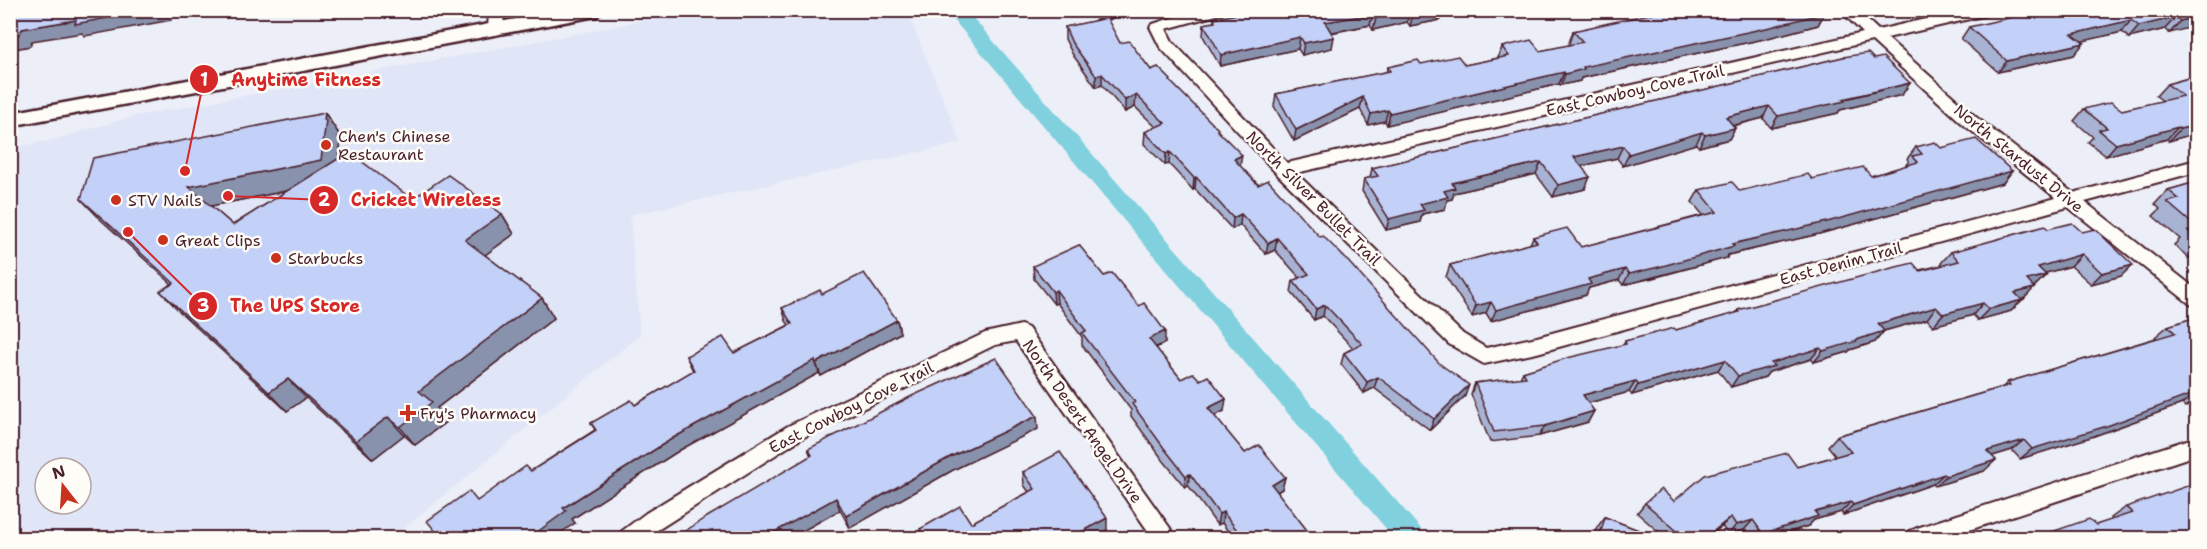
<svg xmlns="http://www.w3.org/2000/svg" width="2207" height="549" viewBox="0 0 2207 549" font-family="'Shantell Sans',sans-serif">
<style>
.built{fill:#e0e6f7;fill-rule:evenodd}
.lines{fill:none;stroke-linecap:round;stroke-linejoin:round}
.canal{fill:#81d0de;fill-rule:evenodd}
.minor-casing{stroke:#4a1f2b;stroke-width:4}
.tertiary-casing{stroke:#4a1f2b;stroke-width:5}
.minor{fill:#fdfcf7;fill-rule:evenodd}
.tertiary{fill:#fdfcf7;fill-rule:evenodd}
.wall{fill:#a8b3d4;stroke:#4a1f2b;stroke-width:1.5;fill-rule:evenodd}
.shaded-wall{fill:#8892ad;stroke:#4a1f2b;stroke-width:1.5}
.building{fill:#c3d0f7;stroke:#4a1f2b;stroke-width:1.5}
.poi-dot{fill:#c8321e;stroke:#fdfcf7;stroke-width:2}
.labels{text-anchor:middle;stroke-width:5;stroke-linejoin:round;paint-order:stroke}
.street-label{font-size:16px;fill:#4a1f2b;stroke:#fdfcf7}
.poi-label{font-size:16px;fill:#4a1f2b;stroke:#fdfcf7;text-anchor:start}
.leader{fill:none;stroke:#d62828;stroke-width:2}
.callout-dot{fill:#d62828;stroke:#fdfcf7;stroke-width:2}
.mark-label{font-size:18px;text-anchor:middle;font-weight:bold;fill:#fff}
.callout-label{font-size:18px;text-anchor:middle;font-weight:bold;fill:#d62828;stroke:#fdfcf7;stroke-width:5;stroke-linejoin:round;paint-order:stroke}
</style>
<rect width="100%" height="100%" fill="#eceff7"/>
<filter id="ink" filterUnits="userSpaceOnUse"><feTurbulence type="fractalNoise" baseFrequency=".0167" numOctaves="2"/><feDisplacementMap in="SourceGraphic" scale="12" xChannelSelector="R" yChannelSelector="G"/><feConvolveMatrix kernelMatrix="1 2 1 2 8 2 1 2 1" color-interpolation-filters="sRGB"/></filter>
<g filter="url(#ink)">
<!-- built -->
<path class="built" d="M684,10L907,11L961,143L630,215L640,335L392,538H11L10,148L52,140L135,116L612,27ZM45,468H81V504H45Z"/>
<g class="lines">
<!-- canal -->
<polygon class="canal" points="945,10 966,10 1421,529 1425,538 1394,538"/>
<!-- minor casing -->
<g class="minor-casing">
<g id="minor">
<polygon points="489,10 503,10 504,30 501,33 496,35 488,30"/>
<path d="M1196,10H1226L1224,13L1166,29L1172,41L1287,163L1863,33L1840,10H1857L1878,30L1964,10H1994L1987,15L1887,38L1976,117L2073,193L2196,160V172L2085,202L2196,289V306L2190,304L2068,207L1537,353L1484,364L1449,344L1277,174L1160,47L1150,27L1153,24ZM1872,41L1964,125L2056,198L1537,337L1486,348L1463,334L1296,173Z"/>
<polygon points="1021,325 1028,328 1172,531 1175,538 1153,538 1016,341 995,345 802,438 645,538 619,538 622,531 646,513 788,426 985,333"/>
<polygon points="2196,437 2196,455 1945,538 1906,538 1910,531 1917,528"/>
</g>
</g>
<!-- tertiary casing -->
<g class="tertiary-casing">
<polygon id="tertiary" points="564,10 604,10 596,16 10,126 10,113"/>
</g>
<!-- minor -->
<use href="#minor" class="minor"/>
<!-- tertiary -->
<use href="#tertiary" class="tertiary"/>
</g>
<!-- wall -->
<g class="wall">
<polygon points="1084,10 1124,10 1108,21 1120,43 1151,70 1171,83 1218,131 1240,166 1465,396 1430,430 1374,388 1364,393 1341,364 1344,353 1353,348 1323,316 1314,320 1291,292 1293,281 1300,278 1275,250 1266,254 1240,225 1232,229 1195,189 1193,190 1169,164 1165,165 1144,144 1145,132 1156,127 1135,107 1125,112 1102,85 1096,87 1073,55 1065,39 1065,27 1099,20"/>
<polygon points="1255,10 1458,10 1441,14 1440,20 1410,26 1407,22 1373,30 1370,25 1331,33 1332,48 1302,55 1298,49 1220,66 1203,36 1204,24 1214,22 1214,19"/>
<polygon points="1705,10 1826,10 1818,25 1764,39 1581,78 1580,81 1561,85 1559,84 1387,125 1385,121 1368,125 1360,109 1294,141 1274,106 1276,94 1386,72 1388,67 1421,64 1465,65 1498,58 1502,47 1540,51 1570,45 1569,43 1573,31 1679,18 1704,13"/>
<polygon points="2196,10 2170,33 2165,29 2129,38 2122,32 2081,41 2074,55 1998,72 1961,39 1969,27"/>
<polygon points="1843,57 1902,95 1840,110 1838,113 1771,128 1763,118 1733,126 1735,128 1729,139 1699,147 1696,144 1623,166 1617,158 1581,166 1585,189 1553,197 1536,174 1454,193 1452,199 1447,200 1445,209 1422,214 1420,222 1386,230 1362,191 1364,179 1370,178 1372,168"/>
<polygon points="2196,70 2196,133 2169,141 2167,139 2106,156 2088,142 2093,137 2074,121 2084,109 2122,110 2163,101 2156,96 2167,84 2192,77 2191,76"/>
<path d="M325,113L339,134L338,137L341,140L339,158L412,199L502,214L514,234L485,255L542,298L554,318L437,408L447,421L415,445L404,435L373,459L306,398L287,411L179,311L160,291L172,284L101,220L81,199ZM287,191L233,225L211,206Z"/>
<polygon points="1916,147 1941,148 2012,171 2003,183 1819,234 1728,255 1727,258 1653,278 1623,285 1619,280 1589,288 1586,295 1491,321 1486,313 1472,317 1446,277 1450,265 1530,244 1533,237 1581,247 1703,215 1692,202 1699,190 1740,191 1812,179 1871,176 1905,166 1909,161 1907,159"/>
<polygon points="2196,182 2196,256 2189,258 2174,245 2180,239 2153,216 2160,209 2155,204 2168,190"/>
<polygon points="2048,229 2121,276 2091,284 2071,266 2045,273 2046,275 2035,286 2033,287 2024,299 2022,300 2011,311 1978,320 1973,315 1933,326 1927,319 1884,331 1875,342 1850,350 1848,352 1814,362 1811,359 1769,372 1765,377 1731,387 1718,370 1632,395 1629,392 1588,403 1594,411 1588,422 1539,436 1490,442 1471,394 1475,383 1520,378 1523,372 1623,345 1625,341 1676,330 1736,313 1738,310 1942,265 1941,263 1951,252"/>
<polygon points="1033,266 1104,276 1165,343 1156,348 1181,379 1224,411 1214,416 1245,453 1285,477 1282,489 1277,492 1313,538 1233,538 1222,523 1217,525 1188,485 1185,487 1163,460 1131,416 1131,410 1082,345 1082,337 1057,303 1054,304 1034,279"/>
<polygon points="822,294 897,320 900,333 821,376 819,373 680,450 572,519 575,523 477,501 531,471 595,430 591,423 635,405 693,371 686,356 734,353 789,325 786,321 782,308"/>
<polygon points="2196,317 2196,403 2185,407 2182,404 2094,436 2020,459 2012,450 1992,456 1984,471 1935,486 1933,484 1843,515 1841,512 1814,520 1808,526 1771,538 1750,538 1744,530 1728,535 1722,526 1708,538 1666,538 1637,513 1645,503 1674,501 1836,456 1828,446 1837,436 2003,387 2008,382 2156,338 2155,337 2168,326"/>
<polygon points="1038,429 953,470 850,528 840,510 790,538 675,538 811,456 808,449"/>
<polygon points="1023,472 1107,530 1093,538 922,538 920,529 971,523 1029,492 1024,485"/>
<polygon points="2126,507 2196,538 2035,538 2037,537 2096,525 2112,520 2111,518"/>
<polygon points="1605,517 1659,538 1595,538 1598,526"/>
</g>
<!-- shaded-wall -->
<g class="shaded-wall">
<polygon points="150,10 202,10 172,16 171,20 85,36 82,33 32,41 30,46 10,50 10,36 22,29 76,20"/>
<polygon points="1108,10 1124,10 1105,23 1105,13"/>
<polygon points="1410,10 1407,22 1373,30 1376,18"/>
<polygon points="1433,10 1458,10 1441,14 1440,20 1410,26 1413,14"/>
<polygon points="1817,10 1826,10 1818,25 1764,39 1581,78 1580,81 1561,85 1565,74 1583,67"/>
<polygon points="1373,14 1370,25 1322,34 1325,22"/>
<polygon points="2176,17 2165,29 2129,38 2139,26"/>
<polygon points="2196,17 2196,26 2170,33 2180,21"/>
<polygon points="2131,20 2122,32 2062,46 2072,34"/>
<polygon points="1300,37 1298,49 1220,66 1221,55"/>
<polygon points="1334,37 1332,48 1302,55 1304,43"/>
<polygon points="2084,43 2074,55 1998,72 2007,61"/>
<polygon points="1564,72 1559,84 1387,125 1390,113"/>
<polygon points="1102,74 1102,85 1096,87 1096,76"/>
<polygon points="1910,83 1902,95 1840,110 1838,113 1771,128 1778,116"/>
<polygon points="1136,95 1135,107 1125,112 1125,100"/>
<polygon points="1363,97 1360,109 1294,141 1296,130"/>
<polygon points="1769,106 1763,118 1719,129 1726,117"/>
<polygon points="1388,110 1385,121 1368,125 1371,114"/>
<polygon points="325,113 339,134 338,137 341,140 336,181 206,207 189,187 324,120"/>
<polygon points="2196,125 2196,133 2169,141 2180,129"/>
<polygon points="2178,127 2167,139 2106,156 2116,144"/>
<polygon points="1735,128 1729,139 1699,147 1705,135"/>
<polygon points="1702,132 1696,144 1623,166 1629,154"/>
<polygon points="1623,146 1617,158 1569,169 1574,157"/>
<polygon points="1170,152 1169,164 1165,165 1166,154"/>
<polygon points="1242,155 1240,167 1234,159"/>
<polygon points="1541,162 1536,174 1454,193 1452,199 1447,200 1445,209 1422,214 1420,222 1386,230 1389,219 1420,204 1444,191 1452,183"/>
<polygon points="2012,171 2003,183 1819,234 1728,255 1727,258 1623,285 1629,274 1732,244"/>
<polygon points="1196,177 1195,189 1193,190 1194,178"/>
<polygon points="1590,177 1585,189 1553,197 1558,185"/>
<polygon points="502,214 514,234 478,260 465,240"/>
<polygon points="1241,214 1240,225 1232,229 1233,218"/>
<polygon points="1277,238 1275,250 1266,254 1268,243"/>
<polygon points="2196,251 2196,256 2189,258"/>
<polygon points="2082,254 2071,266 2028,278 2038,267"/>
<polygon points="2133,265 2121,276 2091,284 2102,273"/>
<polygon points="1625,269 1619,280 1589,288 1586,295 1491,321 1496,310 1588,279"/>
<polygon points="2046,275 2035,286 2016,291 2027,280"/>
<polygon points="2034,288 2024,299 2004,304 2015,293"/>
<polygon points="1056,290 1057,303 1054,304 1053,292"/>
<polygon points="542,298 554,318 437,408 447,421 415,445 400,427 419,391"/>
<polygon points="2022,300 2011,311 1978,320 1989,309"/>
<polygon points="1491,302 1486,313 1472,317 1476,306"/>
<polygon points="1983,303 1973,315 1933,326 1943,314"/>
<polygon points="1325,305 1323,316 1314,320 1316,309"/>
<polygon points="1936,307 1927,319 1869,335 1878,324"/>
<polygon points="897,320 900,333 821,376 816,363"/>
<polygon points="1165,331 1165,343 1148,351 1149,339"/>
<polygon points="1884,331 1875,342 1850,350 1848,352 1814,362 1823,351"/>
<polygon points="1820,348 1811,359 1769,372 1765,377 1731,387 1738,376 1771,363"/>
<polygon points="815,360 819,373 680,450 572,519 575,523 553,538 529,538 563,508 673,438"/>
<polygon points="1725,360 1718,370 1632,395 1638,385"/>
<polygon points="1378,377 1374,388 1364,393 1367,382"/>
<polygon points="288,379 306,398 287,411 269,392"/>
<polygon points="1636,381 1629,392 1577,406 1583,395"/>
<polygon points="1469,385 1465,396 1430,430 1434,419"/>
<polygon points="2195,393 2182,404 2094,436 2020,459 2032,449"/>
<polygon points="2196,398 2196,403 2185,407"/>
<polygon points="1226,399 1224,411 1206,420 1208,408"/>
<polygon points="1594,411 1588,422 1539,436 1545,426"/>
<polygon points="1037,416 1038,429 953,470 850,528 846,516 950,457"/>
<polygon points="388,417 404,435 373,459 356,441"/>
<polygon points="2024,440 2012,450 1976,461 1987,451"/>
<polygon points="1996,460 1984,471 1935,486 1946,476"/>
<polygon points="1190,474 1188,485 1185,487 1186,476"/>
<polygon points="1944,474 1933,484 1843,515 1853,505"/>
<polygon points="1285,477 1282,489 1270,496 1272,485"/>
<polygon points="836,498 840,510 790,538 769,538 769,535"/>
<polygon points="1851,502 1841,512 1814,520 1808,526 1771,538 1759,538 1763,534 1815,512"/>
<polygon points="1223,512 1222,523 1217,525 1219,514"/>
<polygon points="1731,517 1722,526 1708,538 1705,538"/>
<polygon points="1107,518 1107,530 1093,538 1071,538"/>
<polygon points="1753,520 1744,530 1728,535 1736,525"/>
</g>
<!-- building -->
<g class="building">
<polygon points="10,10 150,10 75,24 76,20 22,29 20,34 10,36"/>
<polygon points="1255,10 1409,10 1376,18 1373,14 1325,22 1334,37 1304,43 1300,37 1221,55 1204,24 1215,22 1214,19"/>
<polygon points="1411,10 1433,10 1413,14"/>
<polygon points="1668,10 1672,10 1679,18 1715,10 1822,10 1825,13 1771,27 1583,67 1584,69 1565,74 1564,72 1390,113 1388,110 1371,114 1363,97 1296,130 1276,94 1390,71 1388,67 1418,60 1421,64 1458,56 1465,65 1509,56 1502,47 1531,40 1540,51 1583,42 1573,31"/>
<polygon points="2044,10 2196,10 2196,17 2180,21 2176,17 2139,26 2131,20 2072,34 2084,43 2007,61 1969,27"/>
<polygon points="1107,18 1120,43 1129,41 1151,70 1158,67 1171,80 1170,81 1218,129 1217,130 1242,155 1234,159 1258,185 1268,180 1320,237 1323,236 1345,258 1440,364 1469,385 1434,419 1378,377 1367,382 1344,353 1362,344 1325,305 1316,309 1293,281 1309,274 1277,238 1268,243 1241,214 1233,218 1196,177 1194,178 1170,152 1166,154 1145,132 1165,123 1136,95 1125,100 1102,74 1096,76 1072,43 1065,27"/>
<polygon points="1868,53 1874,59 1883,57 1910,83 1843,99 1845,101 1778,116 1769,106 1726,117 1735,128 1705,135 1702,132 1629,154 1623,146 1574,157 1590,177 1558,185 1541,162 1452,183 1455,188 1444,191 1448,197 1420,204 1424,210 1389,219 1364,179 1378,176 1372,168 1843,57"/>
<polygon points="2196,76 2196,125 2180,129 2178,127 2116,144 2099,130 2107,128 2084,109 2111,102 2122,110 2183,96 2167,84"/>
<polygon points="325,113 324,120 326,120 321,160 189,187 233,225 349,152 412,199 448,175 502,214 465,240 542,298 419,391 432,402 400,427 388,417 356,441 288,379 269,392 160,291 174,283 81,199 93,158"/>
<polygon points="1976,139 2012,171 1827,222 1732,244 1734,246 1659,267 1629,274 1625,269 1588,279 1591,284 1496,310 1491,302 1476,306 1450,265 1537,242 1533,237 1567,228 1581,247 1717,212 1699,190 1732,182 1740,191 1808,174 1812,179 1863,167 1871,176 1918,162 1912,156 1922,154 1916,147 1935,142 1941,148"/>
<polygon points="2196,182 2196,227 2167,202 2179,199 2168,190"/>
<polygon points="2072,223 2082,232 2095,229 2133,265 2102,273 2082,254 2038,267 2046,275 2027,280 2034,288 2015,293 2022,300 1989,309 1983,303 1943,314 1936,307 1878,324 1884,331 1856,340 1857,341 1823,351 1820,348 1771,363 1774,366 1738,376 1725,360 1638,385 1636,381 1583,395 1594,411 1545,426 1494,432 1475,383 1526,377 1523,372 1567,358 1626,344 1625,341 1674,328 1676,330 1739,312 1738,310 1892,268 1913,263 1920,271 1959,261 1951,252 2045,226 2048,229"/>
<polygon points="2196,229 2196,238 2188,231"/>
<polygon points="1079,245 1104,276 1112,273 1139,306 1144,303 1165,331 1149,339 1181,379 1193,373 1200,380 1208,376 1226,399 1208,408 1245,453 1259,445 1285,477 1272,485 1313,538 1243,538 1223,512 1219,514 1190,474 1186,476 1164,448 1132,404 1135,402 1082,333 1086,331 1056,290 1053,292 1033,266"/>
<polygon points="864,273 897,320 816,363 815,360 673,438 563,508 566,511 529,538 429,538 437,533 427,521 469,491 477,501 526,466 531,471 596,430 591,423 631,400 635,405 694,370 686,356 723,337 734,353 792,324 782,308 820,290 822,294"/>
<polygon points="2196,317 2196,394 2195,393 2107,426 2032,449 2024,440 1987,451 1996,460 1946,476 1944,474 1853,505 1851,502 1815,512 1818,516 1763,534 1753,520 1736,525 1731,517 1705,538 1685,538 1645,503 1661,489 1674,501 1705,475 1787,453 1797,467 1851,452 1837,436 2010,385 2008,382 2175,333 2168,326"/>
<polygon points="996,358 1037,416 950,457 846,516 836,498 769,535 770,538 675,538 702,520 812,455 808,449 912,396"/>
<polygon points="1060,452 1107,518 1071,538 926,538 920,529 960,506 971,523 1035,489 1023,472"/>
<polygon points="2196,483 2196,538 2038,538 2037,537 2089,519 2096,525 2132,513 2126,507"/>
<polygon points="1605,517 1659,538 1599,538"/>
</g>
</g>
<!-- markers -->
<g class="poi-dot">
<circle cx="326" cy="145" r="6"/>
<circle cx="116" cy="200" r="6"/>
<circle cx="163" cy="240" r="6"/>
<circle cx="276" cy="258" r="6"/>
<path d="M405 404h6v6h6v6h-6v6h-6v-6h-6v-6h6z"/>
</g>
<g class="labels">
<!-- street labels -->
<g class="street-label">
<text transform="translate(1635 90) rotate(-13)" y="6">East Cowboy Cove Trail</text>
<text transform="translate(2019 158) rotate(39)" y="6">North Stardust Drive</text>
<text transform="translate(1314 198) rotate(45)" y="6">North Silver Bullet Trail</text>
<text transform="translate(1841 263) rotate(-15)" y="6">East Denim Trail</text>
<text transform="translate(851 407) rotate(-27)" y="6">East Cowboy Cove Trail</text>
<text transform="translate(1083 421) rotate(55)" y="6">North Desert Angel Drive</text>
</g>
<!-- poi labels -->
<g class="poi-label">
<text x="338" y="142">Chen's Chinese<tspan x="338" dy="18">Restaurant</tspan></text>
<text x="128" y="206">STV Nails</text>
<text x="175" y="246">Great Clips</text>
<text x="288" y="264">Starbucks</text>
<text x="420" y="419">Fry's Pharmacy</text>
</g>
</g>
<!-- callouts -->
<path class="leader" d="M185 171L204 79M228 196L324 200M128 232L203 306"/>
<g class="callout-dot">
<circle cx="185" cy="171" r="6"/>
<circle cx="228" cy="196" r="6"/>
<circle cx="128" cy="232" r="6"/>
<circle cx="204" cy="79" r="15"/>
<circle cx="324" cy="200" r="15"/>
<circle cx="203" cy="306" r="15"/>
</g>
<g class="mark-label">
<text x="204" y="86">1</text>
<text x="324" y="206">2</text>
<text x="203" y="312">3</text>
</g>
<g class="callout-label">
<text x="306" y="86">Anytime Fitness</text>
<text x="426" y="206">Cricket Wireless</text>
<text x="295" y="312">The UPS Store</text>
</g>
<!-- margin -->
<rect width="2207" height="549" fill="none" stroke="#fdfcf7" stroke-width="36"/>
<rect x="18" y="18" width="2171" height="513" fill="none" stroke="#4a1f2b" stroke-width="2" filter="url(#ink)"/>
<!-- north arrow -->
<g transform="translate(63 486) rotate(343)"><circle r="28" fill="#fdfcf7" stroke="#b5a4a5" stroke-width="1.5"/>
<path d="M0-4.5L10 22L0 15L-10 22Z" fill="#c8321e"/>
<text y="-9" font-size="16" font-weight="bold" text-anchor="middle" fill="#4a1f2b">N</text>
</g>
</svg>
